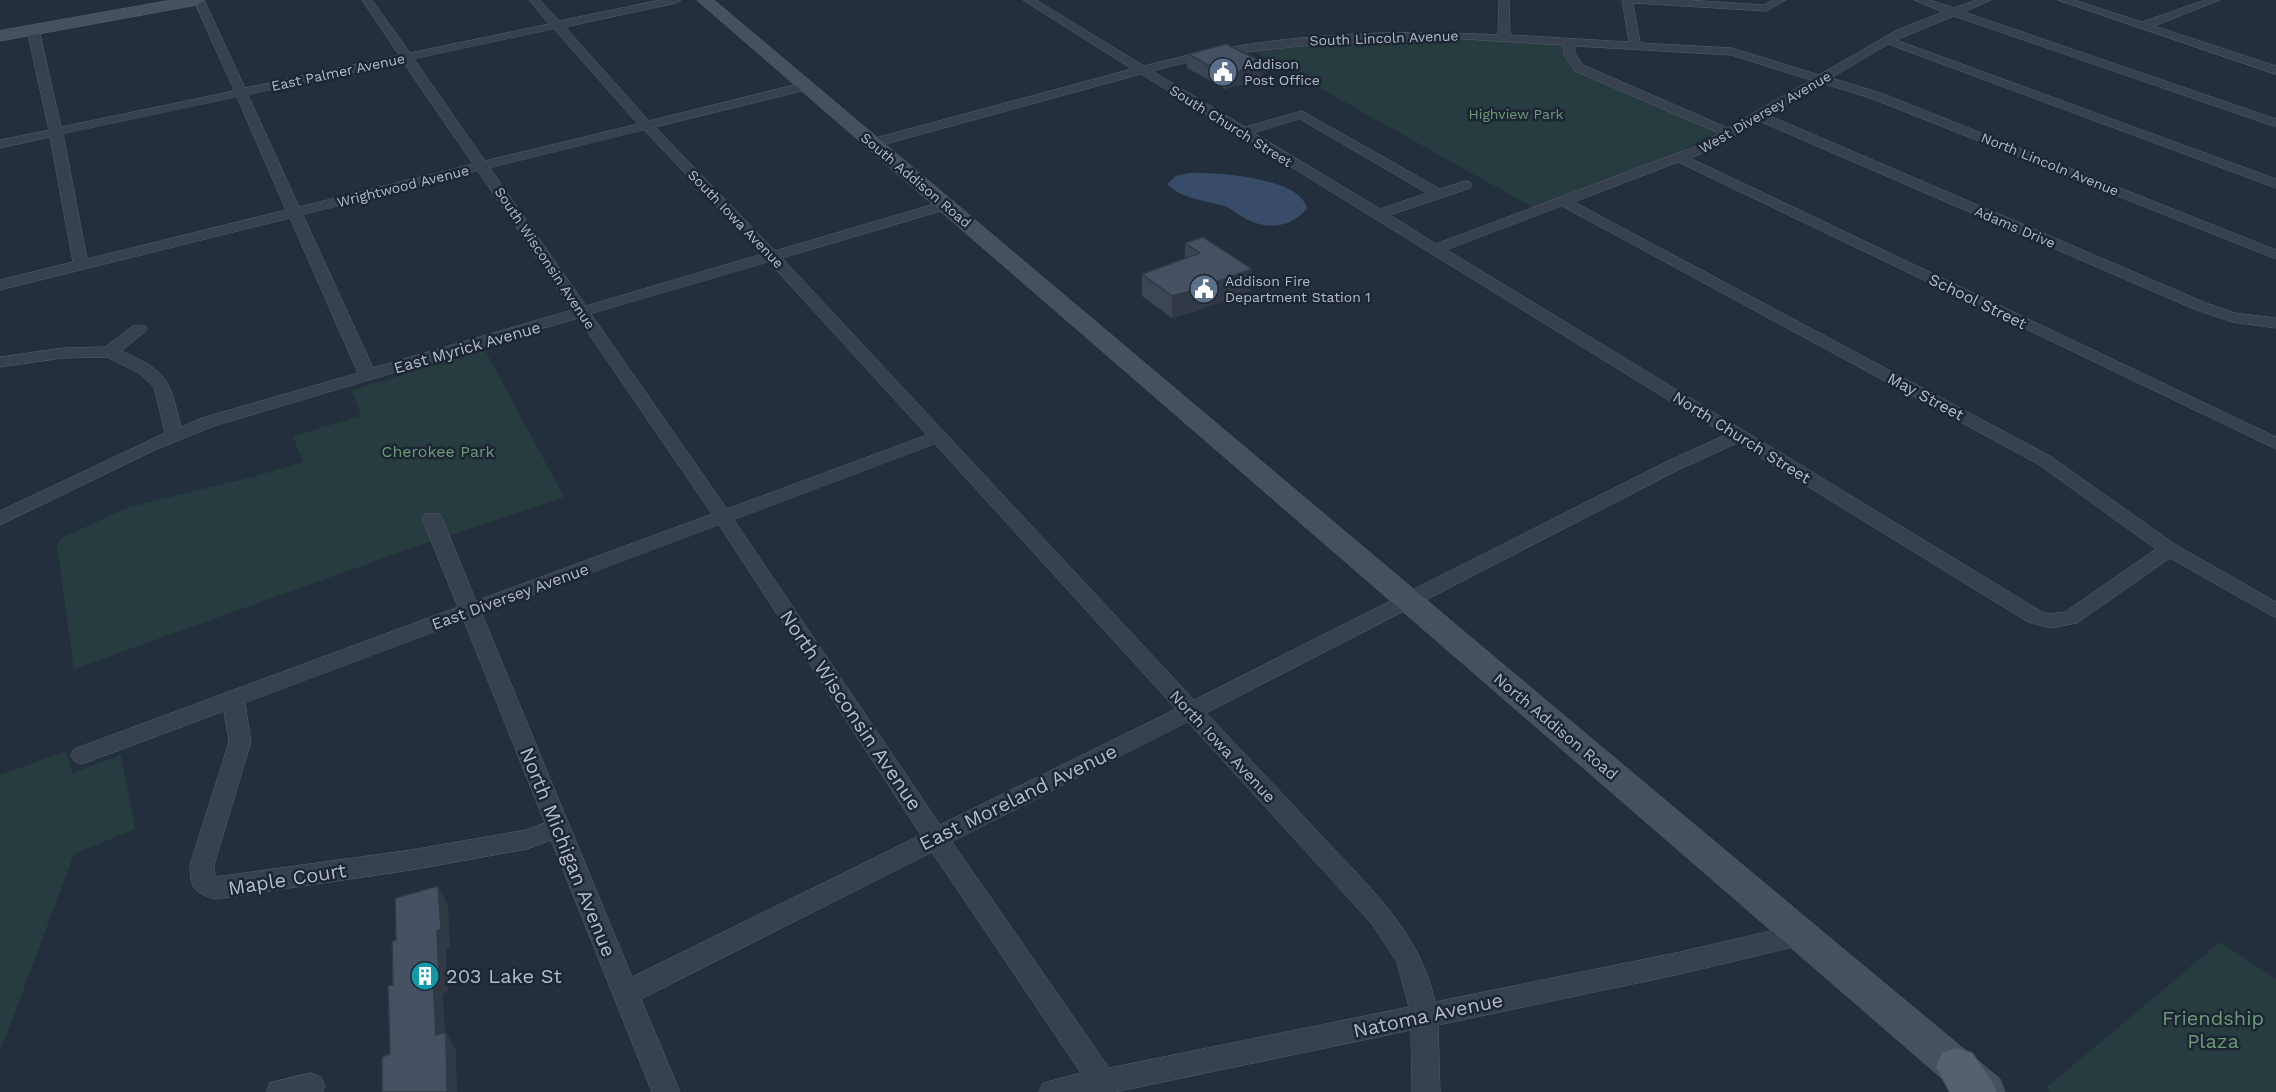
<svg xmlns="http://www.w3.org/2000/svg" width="2276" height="1092" viewBox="0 0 2276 1092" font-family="'Work Sans',sans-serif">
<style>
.green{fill:#263c3f}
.water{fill:#394c67}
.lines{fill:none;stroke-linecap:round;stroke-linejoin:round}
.street-casing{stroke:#565f6c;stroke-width:1}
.secondary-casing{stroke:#565f6c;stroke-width:1}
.primary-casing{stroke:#414a57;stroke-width:2}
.street{fill:#38414e;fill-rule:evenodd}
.secondary{fill:#465061;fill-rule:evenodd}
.primary{fill:#56606e;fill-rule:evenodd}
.wall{fill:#3b4654}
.shaded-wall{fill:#303945}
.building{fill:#455162;stroke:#303945;stroke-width:1.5}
.labels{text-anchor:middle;stroke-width:5;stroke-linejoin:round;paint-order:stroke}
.far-street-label{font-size:14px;fill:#b4bcc9;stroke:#1d2633}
.far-poi-label{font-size:14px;fill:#b4bcc9;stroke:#1d2633;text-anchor:start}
.far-park-label{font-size:14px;fill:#6b9a76;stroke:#1d2633}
.street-label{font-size:16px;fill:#b4bcc9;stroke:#1d2633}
.park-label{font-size:16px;fill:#6b9a76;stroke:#1d2633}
.near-street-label{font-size:20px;fill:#b4bcc9;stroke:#1d2633}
.near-poi-label{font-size:20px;fill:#b4bcc9;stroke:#1d2633;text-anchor:start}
.near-park-label{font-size:20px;fill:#6b9a76;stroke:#1d2633}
</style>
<rect width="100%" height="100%" fill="#242f3e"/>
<!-- green -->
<g class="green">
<polygon points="1378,37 1453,37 1564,43 1571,64 1719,132 1672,155 1534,208 1250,49"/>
<polygon points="485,350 564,497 417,546 74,669 57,546 60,539 126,508 256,476 303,462 293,436 361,416 352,390"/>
<polygon points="66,751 72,773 121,755 135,829 74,854 0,1052 0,775"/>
<polygon points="2220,942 2276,979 2276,1092 2051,1092 2046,1088"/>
</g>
<!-- water -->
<path class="water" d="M1189,173C1216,172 1299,177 1307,208C1293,227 1269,230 1248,220C1239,216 1233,209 1224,206C1205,200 1181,199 1167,184L1176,176Z"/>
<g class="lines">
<!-- street casing -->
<g class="street-casing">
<g id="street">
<path d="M194,0H204L245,88L399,55L362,0H372L410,53L549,24L529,0H540L559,21L660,0H681L676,3L565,27L649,121L806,82L810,83L812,86L810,89L655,127L775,251L941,202H951L953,205L951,208L782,258L1194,700L1668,461L1725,435L1141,74L878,146H868L866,143L868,140L1132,69L1023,0H1036L1144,66C1259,35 1380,28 1498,35L1499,0H1509L1510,35L1629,42L1622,0H1688L1764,5L1773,0H1786L1766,11L1633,3L1640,43L1732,48L1819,75L1897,30L1943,12L1914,0H1930L1954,8L1976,0H1991L1964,12L2276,119V127L1954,16L1896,40L2276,179V188L1888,44L1831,78L1881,93L2276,250V259L1873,99L1822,83L1768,115L2206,303L2235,313L2276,318V328L2232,322L2194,309L1759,121L1706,152L1690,158L2276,437V449L1678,162L1574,202L2050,456L2176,545L2276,602V618L2170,558L2077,623L2050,628L2028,622L1737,443L1680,469L1206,713C1243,752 1280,791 1316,830C1364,882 1420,930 1435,1002L1680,952L1801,924L1810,927L1814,935L1810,943L1680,974L1438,1025L1440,1092H1412L1411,1030L1115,1092H1039L1043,1083L1081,1073L932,852L641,999L680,1092H652L551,840L527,849L411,870L215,899C192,892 191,888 190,865L229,742L224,711L82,764L74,761L71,755L74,749L458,607L422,518L425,514H439L442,518L476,601L712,514L578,318L214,426L157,449L0,525V511L165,433L154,387L139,373L107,357L63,358L0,367V357L63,348L105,347L133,326H145L147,329L145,332L121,351C168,371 169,379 181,427L202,418L358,373L290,218L0,290V280L73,262L50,137L0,148V140L49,130L27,30L33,27L39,30L61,127L234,91ZM554,29L638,124L485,161L414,59ZM1447,38L1563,45L1564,55L1575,71L1719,133L1696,146L1436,244L1390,215L1470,188L1472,185L1470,182L1465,181L1440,189L1302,111L1245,127L1152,71C1249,45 1348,42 1447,38ZM1575,46L1731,55L1811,80L1728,128L1583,65L1576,55ZM403,62L473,164L299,207L248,95ZM237,97L286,210L87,259L63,134ZM1300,119L1427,193L1380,209L1254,133ZM644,130L762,254L586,306L490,168ZM478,171L572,310L373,368L303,215ZM1562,206L2038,464L2156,549L2065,612L2050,614L2042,612L1447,250ZM769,262L927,435L727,509L591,314ZM935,444L1176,709L940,825L734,520ZM719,525L921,835L632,977L482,614ZM464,621L545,823L526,830L411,850L215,877L214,865L251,742L245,703ZM1188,722L1372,924L1397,962L1409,1007L1109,1068L952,842Z"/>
<polygon points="2058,0 2074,0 2142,22 2205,0 2220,0 2154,26 2276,66 2276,74"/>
<polygon points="311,1073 321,1077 325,1086 322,1092 266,1092 270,1083"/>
</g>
</g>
<!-- secondary casing -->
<g class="secondary-casing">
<g id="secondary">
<polygon points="172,0 205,0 197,5 0,41 0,31"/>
<path d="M697,0H714C1142,360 1569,722 2000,1079L2005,1092H1958Z"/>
</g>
</g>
<!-- primary casing -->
<g class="primary-casing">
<polygon id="primary" points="1957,1048 1972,1053 1990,1078 1997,1092 1950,1092 1936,1067 1942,1053"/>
</g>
<!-- street -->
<use href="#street" class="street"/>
<!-- secondary -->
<use href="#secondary" class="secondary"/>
<!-- primary -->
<use href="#primary" class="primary"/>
</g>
<!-- wall -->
<g class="wall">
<polygon points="1188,54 1260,64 1262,65 1261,80 1225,89 1187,68"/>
<polygon points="1203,237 1251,291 1193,312 1172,318 1142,296 1142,274 1185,258 1185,243"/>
</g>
<!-- shaded-wall -->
<g class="shaded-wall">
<polygon points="1260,61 1259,66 1262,65 1261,80 1225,89 1226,75"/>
<polygon points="1252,269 1251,291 1193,312 1172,318 1172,296"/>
<polygon points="438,886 448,905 450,948 446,949 448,992 443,994 446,1054 436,1035 433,975"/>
<polygon points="446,1032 456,1051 457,1092 447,1092"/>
</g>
<!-- building -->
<g class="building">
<polygon points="1226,44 1260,61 1256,62 1262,65 1226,75 1188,54"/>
<polygon points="1203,237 1252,269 1194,290 1172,296 1142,274 1200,253 1185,243"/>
<polygon points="438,886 441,929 437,931 439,973 433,975 436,1035 446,1032 447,1092 382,1092 382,1057 390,1054 388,986 393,985 392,941 396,940 395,898"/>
</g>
<!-- icons -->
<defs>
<g id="civic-disc" transform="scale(1.5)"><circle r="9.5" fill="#5c6f8a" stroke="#1d2633"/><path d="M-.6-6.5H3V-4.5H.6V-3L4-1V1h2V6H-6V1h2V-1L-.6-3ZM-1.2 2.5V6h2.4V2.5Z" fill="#fff"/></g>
<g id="building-disc" transform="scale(1.5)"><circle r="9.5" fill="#0f9aa8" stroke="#1d2633"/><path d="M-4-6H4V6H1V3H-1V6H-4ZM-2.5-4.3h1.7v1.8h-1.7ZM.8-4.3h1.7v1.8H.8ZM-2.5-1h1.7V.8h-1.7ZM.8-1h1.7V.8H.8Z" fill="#fff"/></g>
</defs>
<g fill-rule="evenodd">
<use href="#civic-disc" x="1223" y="72"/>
<use href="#civic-disc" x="1204" y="289"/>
<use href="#building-disc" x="425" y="976"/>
</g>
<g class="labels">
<!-- far-street labels -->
<g class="far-street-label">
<text transform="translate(1384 38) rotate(-2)" y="5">South Lincoln Avenue</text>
<text transform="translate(338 72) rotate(-12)" y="5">East Palmer Avenue</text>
<text transform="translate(1765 112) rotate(-30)" y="5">West Diversey Avenue</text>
<text transform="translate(1231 126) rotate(32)" y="5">South Church Street</text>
<text transform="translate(2050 164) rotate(22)" y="5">North Lincoln Avenue</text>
<text transform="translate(916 180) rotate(40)" y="5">South Addison Road</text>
<text transform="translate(403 186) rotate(-14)" y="5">Wrightwood Avenue</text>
<text transform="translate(736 219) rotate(46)" y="5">South Iowa Avenue</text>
<text transform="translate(2015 227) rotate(23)" y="5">Adams Drive</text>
<text transform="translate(545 258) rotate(56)" y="5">South Wisconsin Avenue</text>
</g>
<!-- far-poi labels -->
<g class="far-poi-label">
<text x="1244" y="69">Addison<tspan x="1244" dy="16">Post Office</tspan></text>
<text x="1225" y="286">Addison Fire<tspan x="1225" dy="16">Department Station 1</tspan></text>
</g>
<!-- far-park labels -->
<g class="far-park-label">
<text x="1516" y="119">Highview Park</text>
</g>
<!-- street labels -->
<g class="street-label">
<text transform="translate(1978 301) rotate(26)" y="6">School Street</text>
<text transform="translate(467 347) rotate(-16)" y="6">East Myrick Avenue</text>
<text transform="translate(1926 396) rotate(28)" y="6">May Street</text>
<text transform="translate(1742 437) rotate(32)" y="6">North Church Street</text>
<text transform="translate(510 596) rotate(-20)" y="6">East Diversey Avenue</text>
<text transform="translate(1556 726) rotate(40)" y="6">North Addison Road</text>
<text transform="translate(1223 746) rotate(47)" y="6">North Iowa Avenue</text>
</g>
<!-- park labels -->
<g class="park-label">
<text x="438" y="457">Cherokee Park</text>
</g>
<!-- near-street labels -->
<g class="near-street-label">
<text transform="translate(851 710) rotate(56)" y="7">North Wisconsin Avenue</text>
<text transform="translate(1018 797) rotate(-26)" y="7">East Moreland Avenue</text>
<text transform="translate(568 852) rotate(68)" y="7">North Michigan Avenue</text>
<text transform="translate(287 879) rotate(-9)" y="7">Maple Court</text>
<text transform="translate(1428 1015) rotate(-12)" y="7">Natoma Avenue</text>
</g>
<!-- near-poi labels -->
<g class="near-poi-label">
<text x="446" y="983">203 Lake St</text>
</g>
<!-- near-park labels -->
<g class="near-park-label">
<text x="2213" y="1025">Friendship<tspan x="2213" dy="23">Plaza</tspan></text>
</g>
</g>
</svg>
